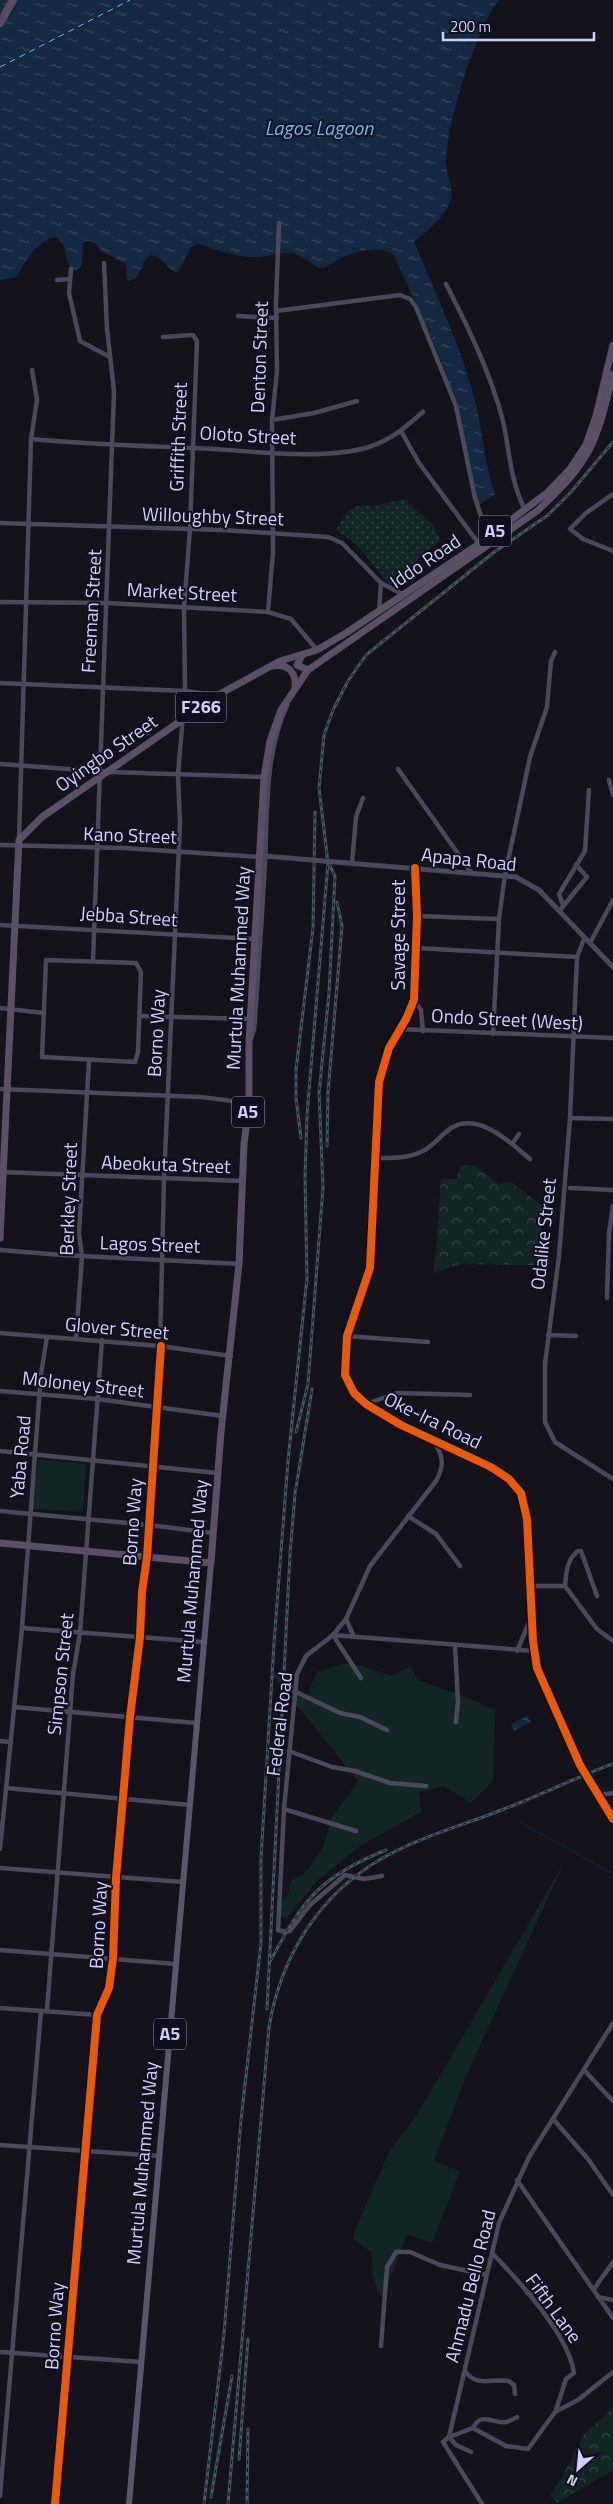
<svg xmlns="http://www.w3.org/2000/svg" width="613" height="2504" viewBox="0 0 613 2504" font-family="'Titillium Web',sans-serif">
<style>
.grass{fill:#122625}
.forest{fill:url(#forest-crowns)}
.park{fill:url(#park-dots)}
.water{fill:url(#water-ripples)}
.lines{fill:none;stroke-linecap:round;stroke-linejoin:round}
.stream{stroke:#132941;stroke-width:1}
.ferry{stroke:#69bff2;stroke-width:1;stroke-dasharray:6 5;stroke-linecap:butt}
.minor{stroke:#49495b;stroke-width:4.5}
.tertiary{stroke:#49495b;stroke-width:5}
.primary{stroke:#5b546d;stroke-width:6}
.trunk{stroke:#5a4f66;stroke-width:7}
.motorway{stroke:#5a4a5f;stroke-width:8}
.rail-casing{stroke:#425762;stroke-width:3}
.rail{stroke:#100f20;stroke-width:1;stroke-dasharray:4;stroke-linecap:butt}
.tertiary-bridge{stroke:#49495b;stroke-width:5}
.cycleway-casing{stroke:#100f20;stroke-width:11}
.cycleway{stroke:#e8590c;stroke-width:8}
.labels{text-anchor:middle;stroke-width:4;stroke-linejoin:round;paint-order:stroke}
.shield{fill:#100f20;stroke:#9897b9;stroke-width:1}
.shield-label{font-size:18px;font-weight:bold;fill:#d2d1fb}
.street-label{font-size:19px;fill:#d2d1fb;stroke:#100f20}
.water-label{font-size:20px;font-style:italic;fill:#69bff2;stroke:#100f20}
</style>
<defs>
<pattern id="forest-crowns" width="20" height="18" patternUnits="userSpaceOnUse" patternTransform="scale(1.25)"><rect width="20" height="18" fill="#122625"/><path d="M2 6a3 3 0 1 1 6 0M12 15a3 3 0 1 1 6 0" fill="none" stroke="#344446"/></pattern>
<pattern id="park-dots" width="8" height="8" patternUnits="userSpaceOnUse" patternTransform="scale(1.25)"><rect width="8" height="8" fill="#122625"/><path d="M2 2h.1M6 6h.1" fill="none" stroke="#344446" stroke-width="1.8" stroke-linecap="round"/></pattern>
<pattern id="water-ripples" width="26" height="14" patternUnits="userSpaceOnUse" patternTransform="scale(1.25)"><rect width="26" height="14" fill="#132941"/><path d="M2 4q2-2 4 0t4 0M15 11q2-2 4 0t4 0" fill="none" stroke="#34475d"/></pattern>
</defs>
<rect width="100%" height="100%" fill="#14131c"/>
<!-- grass -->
<g class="grass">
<polygon points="39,1460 86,1464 83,1512 33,1509 34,1484"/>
<polygon points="348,1662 392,1676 410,1666 418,1680 461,1695 495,1710 493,1781 471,1803 444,1786 419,1792 421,1812 360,1846 316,1882 287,1918 280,1917 275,1906 287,1897 291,1881 308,1870 323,1847 332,1817 358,1781 267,1668 307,1695 317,1672"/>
<path d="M566,1859L466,2076L434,2161L460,2171L432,2243L407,2234L383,2297C371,2284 372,2269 372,2252L353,2239L355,2230L390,2150L417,2115Z"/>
</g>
<!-- forest -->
<g class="forest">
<polygon points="461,1165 476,1166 498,1184 511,1182 541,1205 548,1194 534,1265 460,1264 434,1273 441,1179 456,1179"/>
<polygon points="613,2408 613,2470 557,2503 550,2495 562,2478 583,2435"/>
</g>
<!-- park -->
<path class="park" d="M405,499L434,526L440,541L417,559L419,565L408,581L397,589C378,578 371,557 354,543C348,538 342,535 336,530L346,513L358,505L373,506Z"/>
<!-- water -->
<g class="water">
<path d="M0,0H499C475,31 446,125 446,164C446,174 454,188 451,198C447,215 427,232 414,241C435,293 461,346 475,401C483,433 484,462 495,494L478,506C465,467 461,426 449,386C436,341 413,298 394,255C379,244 355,252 339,259C334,262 327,267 322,268C315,269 304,255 292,253C277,252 263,258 250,257C233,256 214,249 198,244L191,247L178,272H174C154,253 149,245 138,276L129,281L127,279L126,263C116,261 112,254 102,252C97,246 96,240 86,241L83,244L82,265L77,270H73L68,263L63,244L56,237C34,241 27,262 16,277L0,280Z"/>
<polygon points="527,1716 531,1722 514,1731 511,1724"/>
</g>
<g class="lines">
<!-- stream -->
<polyline class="stream" points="520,1822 613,1874"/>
<!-- ferry -->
<polyline class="ferry" points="0,67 130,0"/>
<!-- minor -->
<g class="minor">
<polyline points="71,269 69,293 80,341 110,357"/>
<polyline points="57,280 70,279"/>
<path d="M446,284C468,327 491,374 503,421C510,452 510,481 525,510"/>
<polyline points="276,311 400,295 410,299 416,307 456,406 475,498 488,537"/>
<polyline points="238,316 277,318"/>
<polyline points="272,420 314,413 357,401"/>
<polyline points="401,431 419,463 479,544"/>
<path d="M31,439C92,445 153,446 214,449C260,452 326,460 369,447C391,440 407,426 423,412"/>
<polyline points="613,494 586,513 570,529 583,539 613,551"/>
<polyline points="0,523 222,530 328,537 342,543 381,583 404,595"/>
<polyline points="0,602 107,603 268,612 291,619 317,650"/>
<polyline points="268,612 273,552 272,420 277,371 276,303 279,223"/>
<polyline points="379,612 381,583"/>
<polyline points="0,683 185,691 217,695"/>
<polyline points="0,764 109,772 264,777"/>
<polyline points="398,769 471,872"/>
<polyline points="609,780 613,795"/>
<polyline points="19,840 31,439 37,400 32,370"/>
<polyline points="0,845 124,848 260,857"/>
<polyline points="352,864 356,817 363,798"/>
<polyline points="415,868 417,916 414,1000 406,1019 389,1048 379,1082 370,1268 347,1336 345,1375 354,1393 366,1404 401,1425 491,1467 509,1479 521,1493 527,1519 533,1641 537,1668 580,1765 613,1819"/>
<polyline points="563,905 559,894 585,851 589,790"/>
<polyline points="560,910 587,877 576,865"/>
<polyline points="417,916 499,919"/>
<polyline points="0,925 255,939"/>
<polyline points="584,939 577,957 570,1118 559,1256 545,1364 545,1422 555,1442 613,1479"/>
<polyline points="590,943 613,900"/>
<polyline points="416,948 577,957"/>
<polygon points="46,960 136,963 141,972 138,1052 135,1062 42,1057"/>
<polyline points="93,961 114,391 107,329 104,263"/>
<polyline points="414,1000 421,1010 423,1031"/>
<polyline points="0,1008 44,1013"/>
<polyline points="140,1016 251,1019"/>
<polyline points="400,1029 613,1038"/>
<polyline points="493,1034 499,919 505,875 530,757 547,707 551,661 555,652"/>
<polyline points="0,1089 201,1097 249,1103"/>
<polyline points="570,1118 613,1119"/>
<polyline points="512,1144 530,1159"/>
<path d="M374,1158C390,1158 408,1159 423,1151C435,1145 442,1133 453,1127C474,1116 497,1132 512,1144L519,1134"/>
<polyline points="1,1172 242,1181"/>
<polyline points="570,1188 613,1190"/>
<polyline points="0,1250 62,1255 239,1264"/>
<polyline points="607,1298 609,1233 613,1206"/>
<polyline points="0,1333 160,1346 231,1356"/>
<polyline points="548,1335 576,1336"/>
<polyline points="347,1336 428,1342"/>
<polyline points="76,1339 82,1256 79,1233 89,1060"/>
<polyline points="160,1346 164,1179 180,823 178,775 185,691 184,607 190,529 197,341 193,335 163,337"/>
<polyline points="0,1391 97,1399 223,1416"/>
<polyline points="366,1404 397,1393 470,1395"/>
<polyline points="0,1451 217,1473"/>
<polyline points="0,1511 149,1525 213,1533"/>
<polyline points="408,1516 436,1534 460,1566"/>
<polyline points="530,1586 565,1586"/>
<path d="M597,1596L581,1551H578C567,1559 566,1573 565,1586L597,1629L613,1641"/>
<polyline points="346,1619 354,1637"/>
<polyline points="22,1628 204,1642"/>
<polyline points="333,1635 534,1651"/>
<polyline points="333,1635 361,1678"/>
<polyline points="455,1646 458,1702 456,1722"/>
<polyline points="517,1651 531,1618"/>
<polyline points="294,1691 340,1713 360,1717 387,1730"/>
<polyline points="14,1707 196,1723"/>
<polyline points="0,1741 11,1742"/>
<polyline points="289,1751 332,1767 355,1771 390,1783 426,1786"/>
<polyline points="6,1788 190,1805"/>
<polyline points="598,1795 613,1793"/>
<polyline points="284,1809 356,1831"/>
<polyline points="0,1849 22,1628 41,1374 47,1337"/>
<polyline points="0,1868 183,1882"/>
<path d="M382,1876L364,1879L345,1875L310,1905L290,1931L285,1932L278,1930L284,1809L297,1674L306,1656L333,1635L346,1619L370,1566L436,1481C445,1465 443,1455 433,1440"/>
<polyline points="0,1950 176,1964"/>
<polyline points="0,2008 97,2015"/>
<polyline points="47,2010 73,1674 80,1633 102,1340"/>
<polyline points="584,2070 613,2101"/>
<polyline points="553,2119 588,2159 613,2195"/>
<polyline points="0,2145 159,2156"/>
<polyline points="517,2180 613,2318"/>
<path d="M492,2253C519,2281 569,2335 574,2373L566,2379L556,2410"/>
<polyline points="594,2289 613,2262"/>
<polyline points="527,2293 542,2293"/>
<polyline points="598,2297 613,2300"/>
<polyline points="381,2346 387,2267 396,2252 410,2252 440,2265 487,2275"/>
<polyline points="0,2352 141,2362"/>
<path d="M465,2371C477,2388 492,2378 509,2381L514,2385L515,2394"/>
<path d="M473,2428C481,2411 493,2424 506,2422C509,2421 514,2419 517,2417"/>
<polyline points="471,2452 456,2445 449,2437 499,2223 529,2157 613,2023"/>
<polyline points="0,2496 41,2011"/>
<polyline points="55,2504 97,2015 109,1988 113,1959 116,1878 130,1717 140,1637 142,1592 147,1557 161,1346"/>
<polyline points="482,2504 443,2442 449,2437 473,2428 506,2446 528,2449 555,2412 578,2400 613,2372"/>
</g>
<!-- tertiary -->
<g class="tertiary">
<polyline points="347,863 516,877 539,890 613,967"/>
<path d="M251,1038L254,1029C258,972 262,915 265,858C267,808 265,752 287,705"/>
</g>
<!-- primary -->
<polyline class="primary" points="129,2504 211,1563"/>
<!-- trunk -->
<g class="trunk">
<polyline points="302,655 297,665 308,670"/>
<path d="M273,666C289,663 297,674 295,689"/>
<polyline points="0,1238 19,840 42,817 218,695 280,661 317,650 346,633 479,544 548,492 570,469 586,445 596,416 613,345"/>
<path d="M0,1543L211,1563L221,1432L239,1264L244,1144L249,1103V1042L264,777L270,741L281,710L308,670L537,511C591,461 596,445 613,374"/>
</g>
<!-- motorway -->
<polyline class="motorway" points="0,23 13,0"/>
<!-- rail casing -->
<g class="rail-casing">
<g id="rail">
<polyline points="301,1138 296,1098 296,1070 313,928 315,812"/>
<polyline points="327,1146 328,1093 342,926 337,902"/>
<polyline points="296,1432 308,1384 323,1187 319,1093 329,993 335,876 329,864"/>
<path d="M271,1960C303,1899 321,1876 386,1850"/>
<polyline points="267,2009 290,1554 295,1494 312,1389"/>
<polyline points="239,2459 248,2339"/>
<polyline points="211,2497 232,2376"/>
<polyline points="204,2504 224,2334 241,2120 261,1943 261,1858 274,1643 288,1461 307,1278 305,1177 307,1115 328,863 319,788 324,735 333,710 348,681 366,655 493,553 548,515 571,492 613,442"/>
<path d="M228,2504L269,2027C281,1956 319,1895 381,1859C419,1837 464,1825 504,1809C541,1795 576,1777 613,1764"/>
<polyline points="247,2504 248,2429"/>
</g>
</g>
<!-- rail -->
<use href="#rail" class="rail"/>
<!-- tertiary-bridge -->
<polyline class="tertiary-bridge" points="265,856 347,863"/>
<!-- cycleway casing -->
<g class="cycleway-casing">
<g id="cycleway">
<polyline points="415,868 417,916 414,1000 406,1019 389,1048 379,1082 370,1268 347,1336 345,1375 354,1393 366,1404 401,1425 491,1467 509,1479 521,1493 527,1519 533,1641 537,1668 580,1765 613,1819"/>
<polyline points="55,2504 97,2015 109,1988 113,1959 116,1878 130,1717 140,1637 142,1592 147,1557 161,1346"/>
</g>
</g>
<!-- cycleway -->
<use href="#cycleway" class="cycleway"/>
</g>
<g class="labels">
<!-- shield labels -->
<g class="shield">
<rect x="479" y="515.5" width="32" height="31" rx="4"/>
<rect x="176" y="691.5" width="50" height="31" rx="4"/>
<rect x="232" y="1096.5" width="32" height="31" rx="4"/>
<rect x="154" y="2018.5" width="32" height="31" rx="4"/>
</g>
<g class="shield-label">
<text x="495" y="537">A5</text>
<text x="201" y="713">F266</text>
<text x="248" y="1118">A5</text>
<text x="170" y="2040">A5</text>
</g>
<!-- street labels -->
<g class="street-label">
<text transform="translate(259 357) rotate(-88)" y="7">Denton Street</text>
<text transform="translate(248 435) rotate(3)" y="7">Oloto Street</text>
<text transform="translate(178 437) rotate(-88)" y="7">Griffith Street</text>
<text transform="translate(213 516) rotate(2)" y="7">Willoughby Street</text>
<text transform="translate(425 561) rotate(-34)" y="7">Iddo Road</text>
<text transform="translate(182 592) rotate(3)" y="7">Market Street</text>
<text transform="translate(91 611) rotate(-87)" y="7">Freeman Street</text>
<text transform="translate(106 753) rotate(-35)" y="7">Oyingbo Street</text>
<text transform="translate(130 835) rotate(2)" y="7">Kano Street</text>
<text transform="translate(469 859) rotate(6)" y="7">Apapa Road</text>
<text transform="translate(129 916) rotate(4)" y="7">Jebba Street</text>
<text transform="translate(398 935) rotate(-90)" y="7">Savage Street</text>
<text transform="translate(238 968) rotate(-87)" y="7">Murtula Muhammed Way</text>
<text transform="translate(507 1019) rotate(3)" y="7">Ondo Street (West)</text>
<text transform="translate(156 1033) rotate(-87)" y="7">Borno Way</text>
<text transform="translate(166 1164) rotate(2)" y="7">Abeokuta Street</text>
<text transform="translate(68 1199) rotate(-88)" y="7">Berkley Street</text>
<text transform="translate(543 1234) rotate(-84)" y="7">Odalike Street</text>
<text transform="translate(150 1244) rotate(2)" y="7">Lagos Street</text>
<text transform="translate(117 1328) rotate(5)" y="7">Glover Street</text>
<text transform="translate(83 1384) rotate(6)" y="7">Moloney Street</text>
<text transform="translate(433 1420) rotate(26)" y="7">Oke-Ira Road</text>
<text transform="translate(20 1457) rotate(-85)" y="7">Yaba Road</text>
<text transform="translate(132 1522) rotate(-86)" y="7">Borno Way</text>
<text transform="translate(192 1581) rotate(-85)" y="7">Murtula Muhammed Way</text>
<text transform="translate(60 1674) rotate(-84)" y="7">Simpson Street</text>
<text transform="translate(279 1724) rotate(-83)" y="7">Federal Road</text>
<text transform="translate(98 1925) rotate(-87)" y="7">Borno Way</text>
<text transform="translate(142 2163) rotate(-85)" y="7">Murtula Muhammed Way</text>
<text transform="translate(470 2286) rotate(-76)" y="7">Ahmadu Bello Road</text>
<text transform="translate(554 2308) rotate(54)" y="7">Fifth Lane</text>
<text transform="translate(54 2326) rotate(-86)" y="7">Borno Way</text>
</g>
<!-- water labels -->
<g class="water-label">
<text x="319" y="135">Lagos Lagoon</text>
</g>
</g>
<!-- north arrow -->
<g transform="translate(578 2469) rotate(207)" stroke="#100f20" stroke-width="4" paint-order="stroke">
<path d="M0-4L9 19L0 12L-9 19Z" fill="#d2d1fb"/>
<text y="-8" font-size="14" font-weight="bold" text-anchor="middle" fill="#d2d1fb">N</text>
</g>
<!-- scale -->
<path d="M443 32v8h151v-8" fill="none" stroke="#d2d1fb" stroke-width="2.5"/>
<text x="450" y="32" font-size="15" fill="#d2d1fb" stroke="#100f20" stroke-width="4" paint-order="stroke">200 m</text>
</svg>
